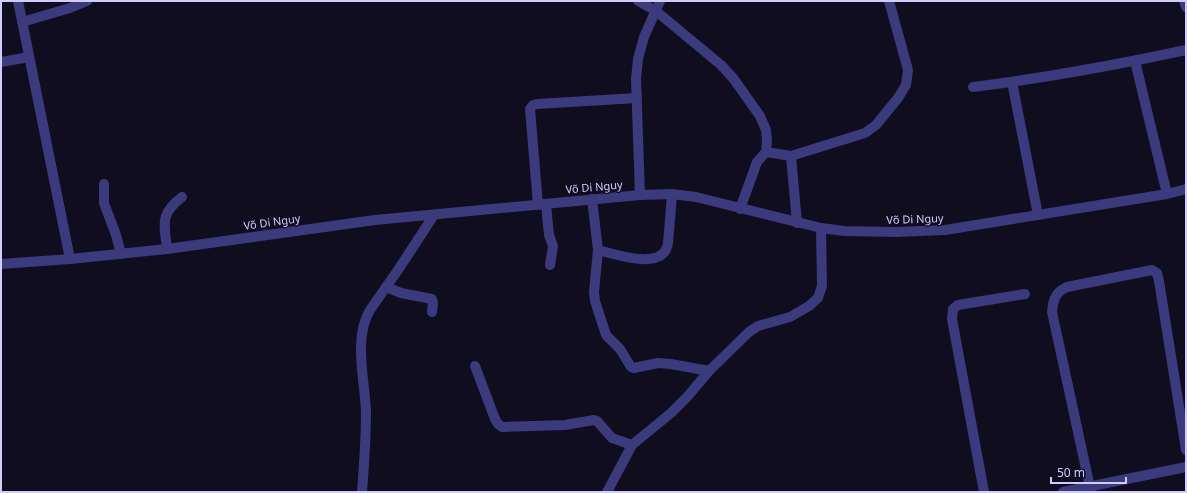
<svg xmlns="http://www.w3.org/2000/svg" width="1187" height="493" viewBox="0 0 1187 493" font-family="'Noto Sans',sans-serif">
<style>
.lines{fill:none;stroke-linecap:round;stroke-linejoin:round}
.minor{stroke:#3a3a7c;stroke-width:10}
.tertiary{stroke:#3a3a7c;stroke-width:10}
.labels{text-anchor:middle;stroke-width:3;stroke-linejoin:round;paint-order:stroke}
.street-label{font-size:11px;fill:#d0ccfd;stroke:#0f0d1e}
</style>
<rect width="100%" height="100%" fill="#0f0d1e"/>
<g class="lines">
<!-- minor -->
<g class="minor">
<polyline points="18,1 70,259"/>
<polyline points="638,1 656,11 721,65 733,78 760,116 766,130 767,141 766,152 757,162 740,209"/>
<polyline points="22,22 70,8 87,1"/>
<polyline points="1135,61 1167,194"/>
<polyline points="1,62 29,57"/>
<polyline points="1012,82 1038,215"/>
<path d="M973,87C1045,78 1116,65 1186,50"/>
<polyline points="766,152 791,156 865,133 876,125 898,98 906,85 908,70 889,1"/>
<polyline points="791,156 797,223"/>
<polyline points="104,184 104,203 116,235 121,254"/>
<polyline points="640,195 636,79 638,59 644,37 660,1"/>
<polyline points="592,199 598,250 594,292 595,301 606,335 620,349 631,367 634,368 658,363 671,364 709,371"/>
<polyline points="546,204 549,235 553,246 550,265"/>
<polyline points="538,205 530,109 533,105 537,104 637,98"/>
<path d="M167,249C164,222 160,214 182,197"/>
<path d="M598,250C614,254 660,270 667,247C669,243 668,236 669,232C670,219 671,207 672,194"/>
<polyline points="1,264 70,259 167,249 375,220 640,195 672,194 696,197 821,228 844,231 896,232 945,230 1167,194 1186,189"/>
<polyline points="386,287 401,293 432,299 433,303 432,312"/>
<polyline points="475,366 495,419 498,424 502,427 565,425 594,420 597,421 612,438 632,445"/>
<path d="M362,492C364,466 366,439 366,412C365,381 353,338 370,310L398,270L434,215"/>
<polyline points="607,492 632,445 671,413 687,397 709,371 749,332 758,326 790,317 809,306 818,298 822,286 821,228"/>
<polyline points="984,492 952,319 953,309 958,305 1025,294"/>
<polyline points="1063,492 1186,467"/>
<path d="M1091,492L1052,312C1053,299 1056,292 1067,287L1152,270L1157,273L1159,281L1186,450"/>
</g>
<!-- tertiary -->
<polyline class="tertiary" points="1184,1 1186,7"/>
</g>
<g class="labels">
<!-- street labels -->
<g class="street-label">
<text transform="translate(594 187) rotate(-5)" y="4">Võ Di Nguy</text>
<text transform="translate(915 219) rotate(-2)" y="4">Võ Di Nguy</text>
<text transform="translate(272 222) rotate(-8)" y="4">Võ Di Nguy</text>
</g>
</g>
<!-- border -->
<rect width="1187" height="493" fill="none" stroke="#d0ccfd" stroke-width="4"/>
<!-- scale -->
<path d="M1051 477v6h75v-6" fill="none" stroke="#d0ccfd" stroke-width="2"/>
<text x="1057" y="477" font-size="12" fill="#d0ccfd" stroke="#0f0d1e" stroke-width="3" paint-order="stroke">50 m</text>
</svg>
